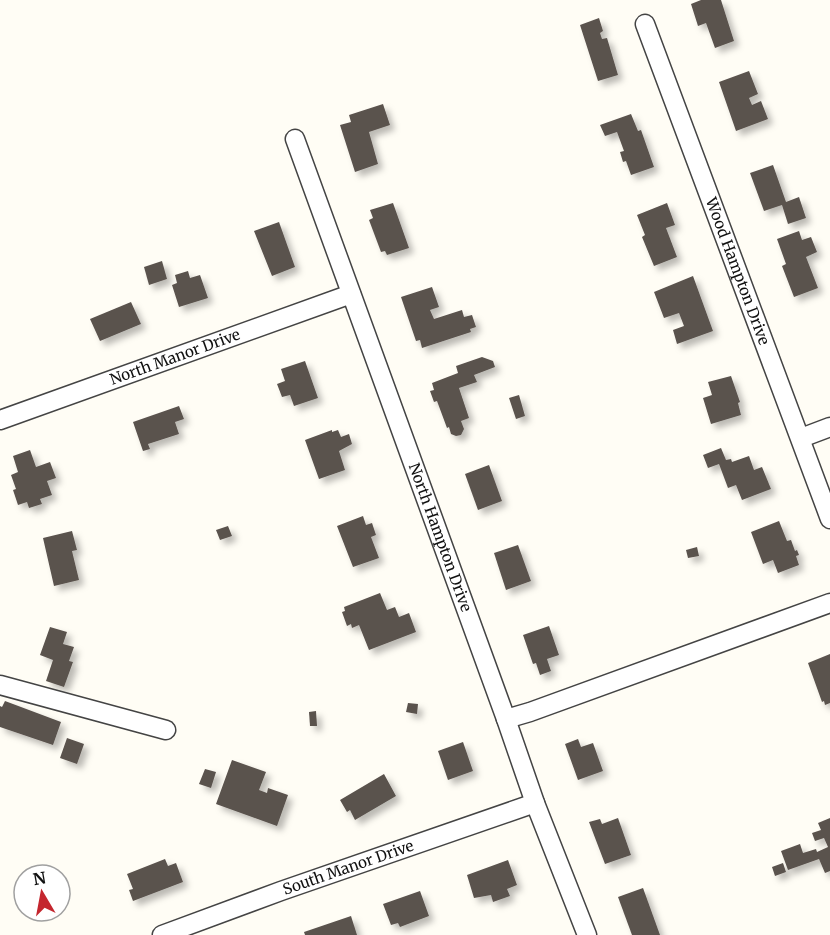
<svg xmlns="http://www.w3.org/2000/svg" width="830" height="935" viewBox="0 0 830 935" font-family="Merriweather,serif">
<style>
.building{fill:#5a524d;filter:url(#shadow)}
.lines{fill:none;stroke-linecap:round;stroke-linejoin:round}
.minor-casing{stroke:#444;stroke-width:21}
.minor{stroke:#fff;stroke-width:18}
.labels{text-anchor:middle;stroke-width:6;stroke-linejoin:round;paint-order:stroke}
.street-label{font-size:15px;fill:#111;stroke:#fff}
</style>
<defs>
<filter id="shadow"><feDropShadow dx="5" dy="5" stdDeviation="3" flood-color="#0004"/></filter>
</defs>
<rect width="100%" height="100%" fill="#fffdf5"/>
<!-- building -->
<g class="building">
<polygon points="701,0 721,0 734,41 715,48 706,23 698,26 691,4"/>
<polygon points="599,18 603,31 600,33 602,39 607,38 618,75 598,81 580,25"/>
<polygon points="749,71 758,94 749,98 752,105 761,101 768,119 736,131 719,82"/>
<polygon points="383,104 390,125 369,132 378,164 355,172 340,125 351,122 349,115"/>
<polygon points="631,114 638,131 641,130 654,167 631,175 626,161 623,162 620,152 624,151 617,132 605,136 600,125"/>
<polygon points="773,165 786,202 799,197 806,218 788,224 782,205 764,211 750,173"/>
<polygon points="393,203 409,248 387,255 385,251 381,252 369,220 373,218 370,210"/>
<polygon points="667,203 675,225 666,228 677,257 654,266 642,237 645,235 637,215"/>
<polygon points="279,222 295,267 272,276 254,231"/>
<polygon points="799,231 802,240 811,237 817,252 806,257 818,288 794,297 782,266 786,264 777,239"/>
<polygon points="162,261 167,279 149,285 144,267"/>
<polygon points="188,271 190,278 200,275 208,298 179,307 172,285 177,283 175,275"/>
<polygon points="693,276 713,331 677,344 673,330 684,326 679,313 664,318 654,292"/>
<polygon points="432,287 439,307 430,310 434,319 462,310 464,317 472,315 476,327 470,329 471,332 422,348 420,340 416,341 401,297"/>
<polygon points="131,302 141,324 100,341 90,319"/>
<polygon points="482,357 493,361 495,367 474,375 477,382 459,388 469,418 461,421 464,429 461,435 456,436 451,434 449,427 447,428 437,401 434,402 430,391 434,390 432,383 458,373 456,366"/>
<polygon points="305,361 318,398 294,406 290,395 282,397 277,384 285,381 281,369"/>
<polygon points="731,376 740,402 738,403 741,415 711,424 703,398 712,395 708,382"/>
<polygon points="519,395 525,416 516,419 509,398"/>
<polygon points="179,406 184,419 175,422 179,434 148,444 150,449 143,451 133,422"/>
<polygon points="332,430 332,432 338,430 341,437 349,434 352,444 339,451 345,470 319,479 305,440"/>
<polygon points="721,448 726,460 731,459 732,462 749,456 754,470 762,467 771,489 742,500 736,485 728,488 719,464 708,468 703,455"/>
<polygon points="30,450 36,467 50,462 56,478 47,481 52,495 40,499 42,504 29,508 27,502 18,505 13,490 16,489 11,475 18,472 13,456"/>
<polygon points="489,465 502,501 478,510 465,474"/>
<polygon points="363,516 366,525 372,523 376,535 371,537 379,558 353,567 337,526"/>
<polygon points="779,521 787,541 791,540 795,551 797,550 799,555 796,556 799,565 778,573 773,560 763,564 751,532"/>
<polygon points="228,526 232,536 220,540 216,530"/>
<polygon points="72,531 77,550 72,551 79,580 54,586 43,538"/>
<polygon points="518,545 531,581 506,590 494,553"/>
<polygon points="697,547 699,556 688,558 686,550"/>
<polygon points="380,593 387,610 395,607 399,617 409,613 416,632 369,650 359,625 352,628 351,624 347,626 342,612 345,611 344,607"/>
<polygon points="549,626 559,655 547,659 551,671 540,675 536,663 533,664 523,635"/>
<polygon points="50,627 67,632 63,644 74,647 69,661 73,662 64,687 46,681 53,660 40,655"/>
<polygon points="830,654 830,703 825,705 824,701 822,702 808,663"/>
<polygon points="5,701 61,722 53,745 0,727 0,706 2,707"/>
<polygon points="408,703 418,704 417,714 406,712"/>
<polygon points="316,711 317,726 310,726 309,712"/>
<polygon points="67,738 84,744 77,764 60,758"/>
<polygon points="578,739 581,747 593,743 603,771 578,780 565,744"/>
<polygon points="463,742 473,771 448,780 438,751"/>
<polygon points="232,760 266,772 259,790 267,793 268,788 288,795 277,826 216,804"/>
<polygon points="205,769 216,772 211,788 199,784"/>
<polygon points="384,774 396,796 355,820 350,810 347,812 340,800"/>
<polygon points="618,818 631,855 605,864 589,822 600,819 602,824"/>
<polygon points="830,818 830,871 825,873 819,859 788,870 781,851 800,844 803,853 816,849 817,852 828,847 824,838 815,841 812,833 821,830 818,823"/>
<polygon points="165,859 168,866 176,863 183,882 133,901 129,890 133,889 127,874"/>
<polygon points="508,860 517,885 507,889 510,896 493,902 491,895 474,898 467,875"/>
<polygon points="783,863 786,872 775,876 772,867"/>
<polygon points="643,888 660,935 632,935 618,897"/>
<polygon points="420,891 429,916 400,927 398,923 391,925 383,904"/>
<polygon points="351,916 357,935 305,935 304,932"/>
</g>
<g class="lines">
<!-- minor casing -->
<g class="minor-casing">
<g id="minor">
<path id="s1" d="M645,24L830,519"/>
<path id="s2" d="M295,139L506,719L535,803L587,935"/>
<path id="s3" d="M0,420L351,294"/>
<polyline points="801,438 830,427"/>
<polyline points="0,685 166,730"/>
<polyline points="506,719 530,712 830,603"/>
<path id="s4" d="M162,935L281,891L535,803"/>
</g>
</g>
<!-- minor -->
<use href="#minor" class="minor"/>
</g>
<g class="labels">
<!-- street labels -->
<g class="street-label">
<text dy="5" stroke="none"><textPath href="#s1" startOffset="264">Wood Hampton Drive</textPath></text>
<text dy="5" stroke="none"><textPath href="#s3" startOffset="186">North Manor Drive</textPath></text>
<text dy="5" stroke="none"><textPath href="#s2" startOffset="424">North Hampton Drive</textPath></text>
<text dy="5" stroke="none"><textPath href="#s4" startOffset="198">South Manor Drive</textPath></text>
</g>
</g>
<!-- north arrow -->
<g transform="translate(42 893) rotate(350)"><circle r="28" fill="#ffffff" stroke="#a0a0a0" stroke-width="1.5"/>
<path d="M0-4.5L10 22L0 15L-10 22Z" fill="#c4262e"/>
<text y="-9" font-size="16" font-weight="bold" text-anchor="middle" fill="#111111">N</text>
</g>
</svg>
